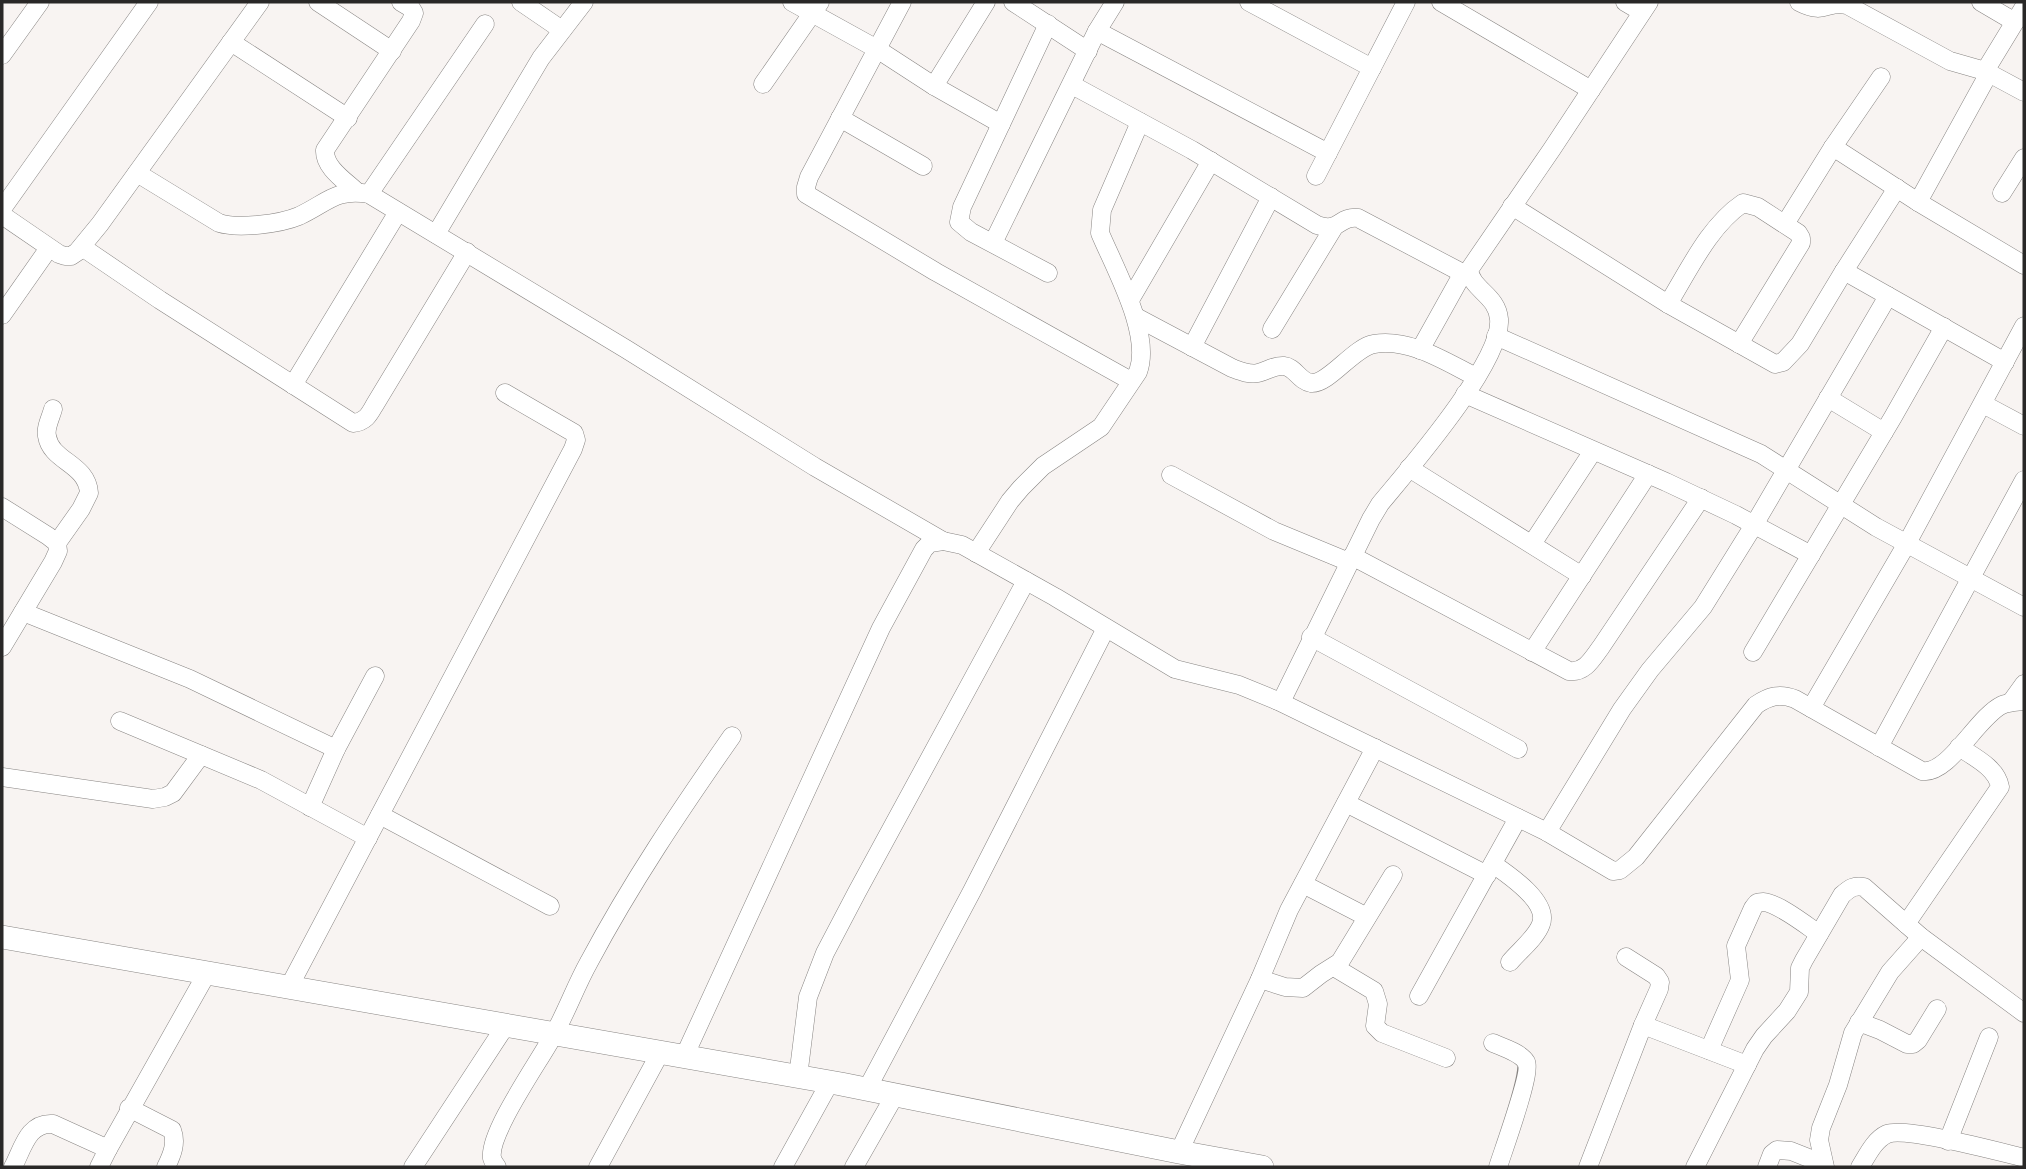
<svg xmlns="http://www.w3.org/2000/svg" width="2026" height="1169" viewBox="0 0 2026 1169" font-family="Lora,serif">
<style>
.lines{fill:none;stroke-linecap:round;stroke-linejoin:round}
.minor-casing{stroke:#888583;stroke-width:19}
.tertiary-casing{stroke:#888583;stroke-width:24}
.minor{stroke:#fff;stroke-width:18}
.tertiary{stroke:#fff;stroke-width:23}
</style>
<rect width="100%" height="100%" fill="#f8f4f2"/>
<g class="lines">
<!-- minor casing -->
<g class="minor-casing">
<g id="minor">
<polyline points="318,2 392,51"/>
<polyline points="521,2 562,30"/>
<polyline points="792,2 877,49 934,86 1001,124"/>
<polyline points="902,2 809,177 806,187 806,194 936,272 1131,381"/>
<polyline points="1013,2 1088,51"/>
<polyline points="1249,2 1372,68"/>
<polyline points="1441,2 1591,90"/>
<polyline points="1625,2 1642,12"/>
<path d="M1799,2C1826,16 1826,0 1847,5L1950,61L1985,71L2024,92"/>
<polyline points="1981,2 2015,22"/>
<polyline points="1097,31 1328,153"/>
<polyline points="231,42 348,118"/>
<polyline points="2,55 40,2"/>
<polyline points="1985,71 2024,7"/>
<polyline points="763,84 820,2"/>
<path d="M1072,85L1192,150L1317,225C1340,233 1338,216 1358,218L1470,277"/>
<polyline points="934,86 986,2"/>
<polyline points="840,118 923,166"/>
<polyline points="1833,147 1918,202 2024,265"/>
<path d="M137,173L219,223C238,229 280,224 299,216C327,203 336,188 369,194L626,349L815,467L943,541"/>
<polyline points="1316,176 1406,2"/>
<path d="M356,191C344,180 324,167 325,150L411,21L414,13L411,8L401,2"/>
<polyline points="2002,193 2024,158"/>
<polyline points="369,194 485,24"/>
<polyline points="1918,202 1989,73"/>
<polyline points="1512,206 1668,304 1775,364 1783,362 1800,344 1844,271 1897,188"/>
<polyline points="2,209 149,2"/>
<polyline points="2,215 59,254 65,256 71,256 77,252 100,224 260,2"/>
<polyline points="1785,224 1833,147 1881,77"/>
<polyline points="436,234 541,58 584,2"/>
<polyline points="993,243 1097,31 1115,2"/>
<path d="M82,247L160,300L353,423C365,422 369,415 374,406L467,252"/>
<polyline points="1844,271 2005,362"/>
<polyline points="1048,273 971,232 959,222 962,207 1048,24"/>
<polyline points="1130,300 1211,161"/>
<path d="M1668,304C1689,270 1709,226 1743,203L1758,207L1798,233L1801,238V243L1739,344"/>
<polyline points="2,315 49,248"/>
<path d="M1136,317L1232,368C1240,371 1249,375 1258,373C1267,371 1274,365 1284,366C1295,367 1299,381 1311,383C1328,385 1354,347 1374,344C1410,338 1446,362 1476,377"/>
<polyline points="1272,329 1334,227"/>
<polyline points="1496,336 1761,454 1876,527 2024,607"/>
<polyline points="1192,347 1271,197"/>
<polyline points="1420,350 1463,273"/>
<polyline points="293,385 398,212"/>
<polyline points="1465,394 1666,482 1736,515 1811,555"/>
<polyline points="1828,398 1884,432"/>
<polyline points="1983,404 2024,426"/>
<path d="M53,409C51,417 45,428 47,436C51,462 87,463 89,493L81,509L57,543"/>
<polyline points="1409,468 1582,576"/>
<polyline points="1171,475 1274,531 1349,562"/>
<polyline points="2,507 48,536 57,543 58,551 53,562 2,647"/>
<polyline points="1532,544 1593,451"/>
<path d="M976,553L1010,501L1021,488L1043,466L1101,427L1138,372C1152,334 1115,269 1100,233L1102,210L1140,122"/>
<path d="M1352,556L1569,671C1585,673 1592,659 1601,647L1701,498"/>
<polyline points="23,612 190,679 336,749"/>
<polyline points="1311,637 1518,749"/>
<polyline points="1532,652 1648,474"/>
<polyline points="1753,652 1893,417 1944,327"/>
<path d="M1278,701L1547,832L1613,871L1620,870L1636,857L1756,705C1769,696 1780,693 1795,699L1922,771C1949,775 1977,717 2002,705C2009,702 2017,702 2024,701"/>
<polyline points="2011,702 2024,684"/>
<polyline points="1811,708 1906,545 2024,326"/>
<polyline points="120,721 261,780 368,838"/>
<polyline points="1879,747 2024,480"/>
<polyline points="2,777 153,799 165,797 173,793 201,755"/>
<polyline points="1346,803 1487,875"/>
<polyline points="310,807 336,749 375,676"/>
<polyline points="380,815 550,906"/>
<polyline points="1547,832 1622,709 1650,670 1703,607 1754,525 1888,296"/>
<path d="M1493,864C1509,875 1549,902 1541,924C1536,938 1519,951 1510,962"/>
<polyline points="1303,884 1367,917"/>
<path d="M1906,924L2000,787C1997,768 1974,757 1959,747"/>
<polyline points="1334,967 1374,991 1378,1004 1375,1026 1382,1033 1446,1058"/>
<polyline points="1260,979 1285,987 1303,988 1321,974 1340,962 1393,875"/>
<polyline points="289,987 573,449 576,440 574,433 505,393"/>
<polyline points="1419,996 1518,818"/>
<polyline points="1859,1022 1880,1030 1907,1044 1913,1044 1918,1040 1937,1009"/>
<polyline points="1643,1025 1747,1065"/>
<path d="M1493,1043C1502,1047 1521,1053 1526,1062C1532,1072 1503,1151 1498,1167"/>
<path d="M1709,1050L1740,980L1736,946L1753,908C1757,903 1756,902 1763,902C1778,903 1806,925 1819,934"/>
<path d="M684,1057L881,628L924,549L930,543L943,541L962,545L1055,597L1175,669L1239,685L1278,701L1283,698L1371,519L1380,504C1408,470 1503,361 1499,319C1497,295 1472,290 1469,270L1552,149L1649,2"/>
<polyline points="798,1077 808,997 825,953 857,892 1026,581"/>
<polyline points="867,1089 972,891 1106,628"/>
<path d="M129,1108L172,1130C177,1143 172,1155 166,1167"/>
<polyline points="1948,1141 1989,1037"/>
<polyline points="1179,1152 1260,979 1289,910 1375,748"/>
<path d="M13,1167C23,1148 28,1122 53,1124L108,1149L207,973"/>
<polyline points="99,1167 108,1149"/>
<polyline points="413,1167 506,1025"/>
<path d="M497,1167C495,1164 493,1162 492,1158C488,1133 541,1059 554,1034C567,1011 576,985 589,962C631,883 681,809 732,736"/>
<polyline points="598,1167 660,1053"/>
<polyline points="783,1167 830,1082"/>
<polyline points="854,1167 895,1095"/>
<polyline points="1588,1167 1643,1025 1659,989 1660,982 1656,976 1626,957"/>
<path d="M1695,1167L1755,1049L1764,1036L1787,1011L1799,992L1800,968L1804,960L1842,895C1850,888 1854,885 1864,887L1921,937L2024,1013"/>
<polyline points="1767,1167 1772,1154 1777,1150 1791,1151 1824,1164"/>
<polyline points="1825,1167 1819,1140 1821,1128 1838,1085 1853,1033 1890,972 1921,937"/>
<path d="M1860,1167C1867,1156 1874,1140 1887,1134C1906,1127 1996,1151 2021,1157"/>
</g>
</g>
<!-- tertiary casing -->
<g class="tertiary-casing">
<polyline id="tertiary" points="2,937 841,1084 1179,1152 1262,1167"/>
</g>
<!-- minor -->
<use href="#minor" class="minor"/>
<!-- tertiary -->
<use href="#tertiary" class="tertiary"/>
</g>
<!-- border -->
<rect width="2026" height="1169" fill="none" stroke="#292827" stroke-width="7"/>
</svg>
